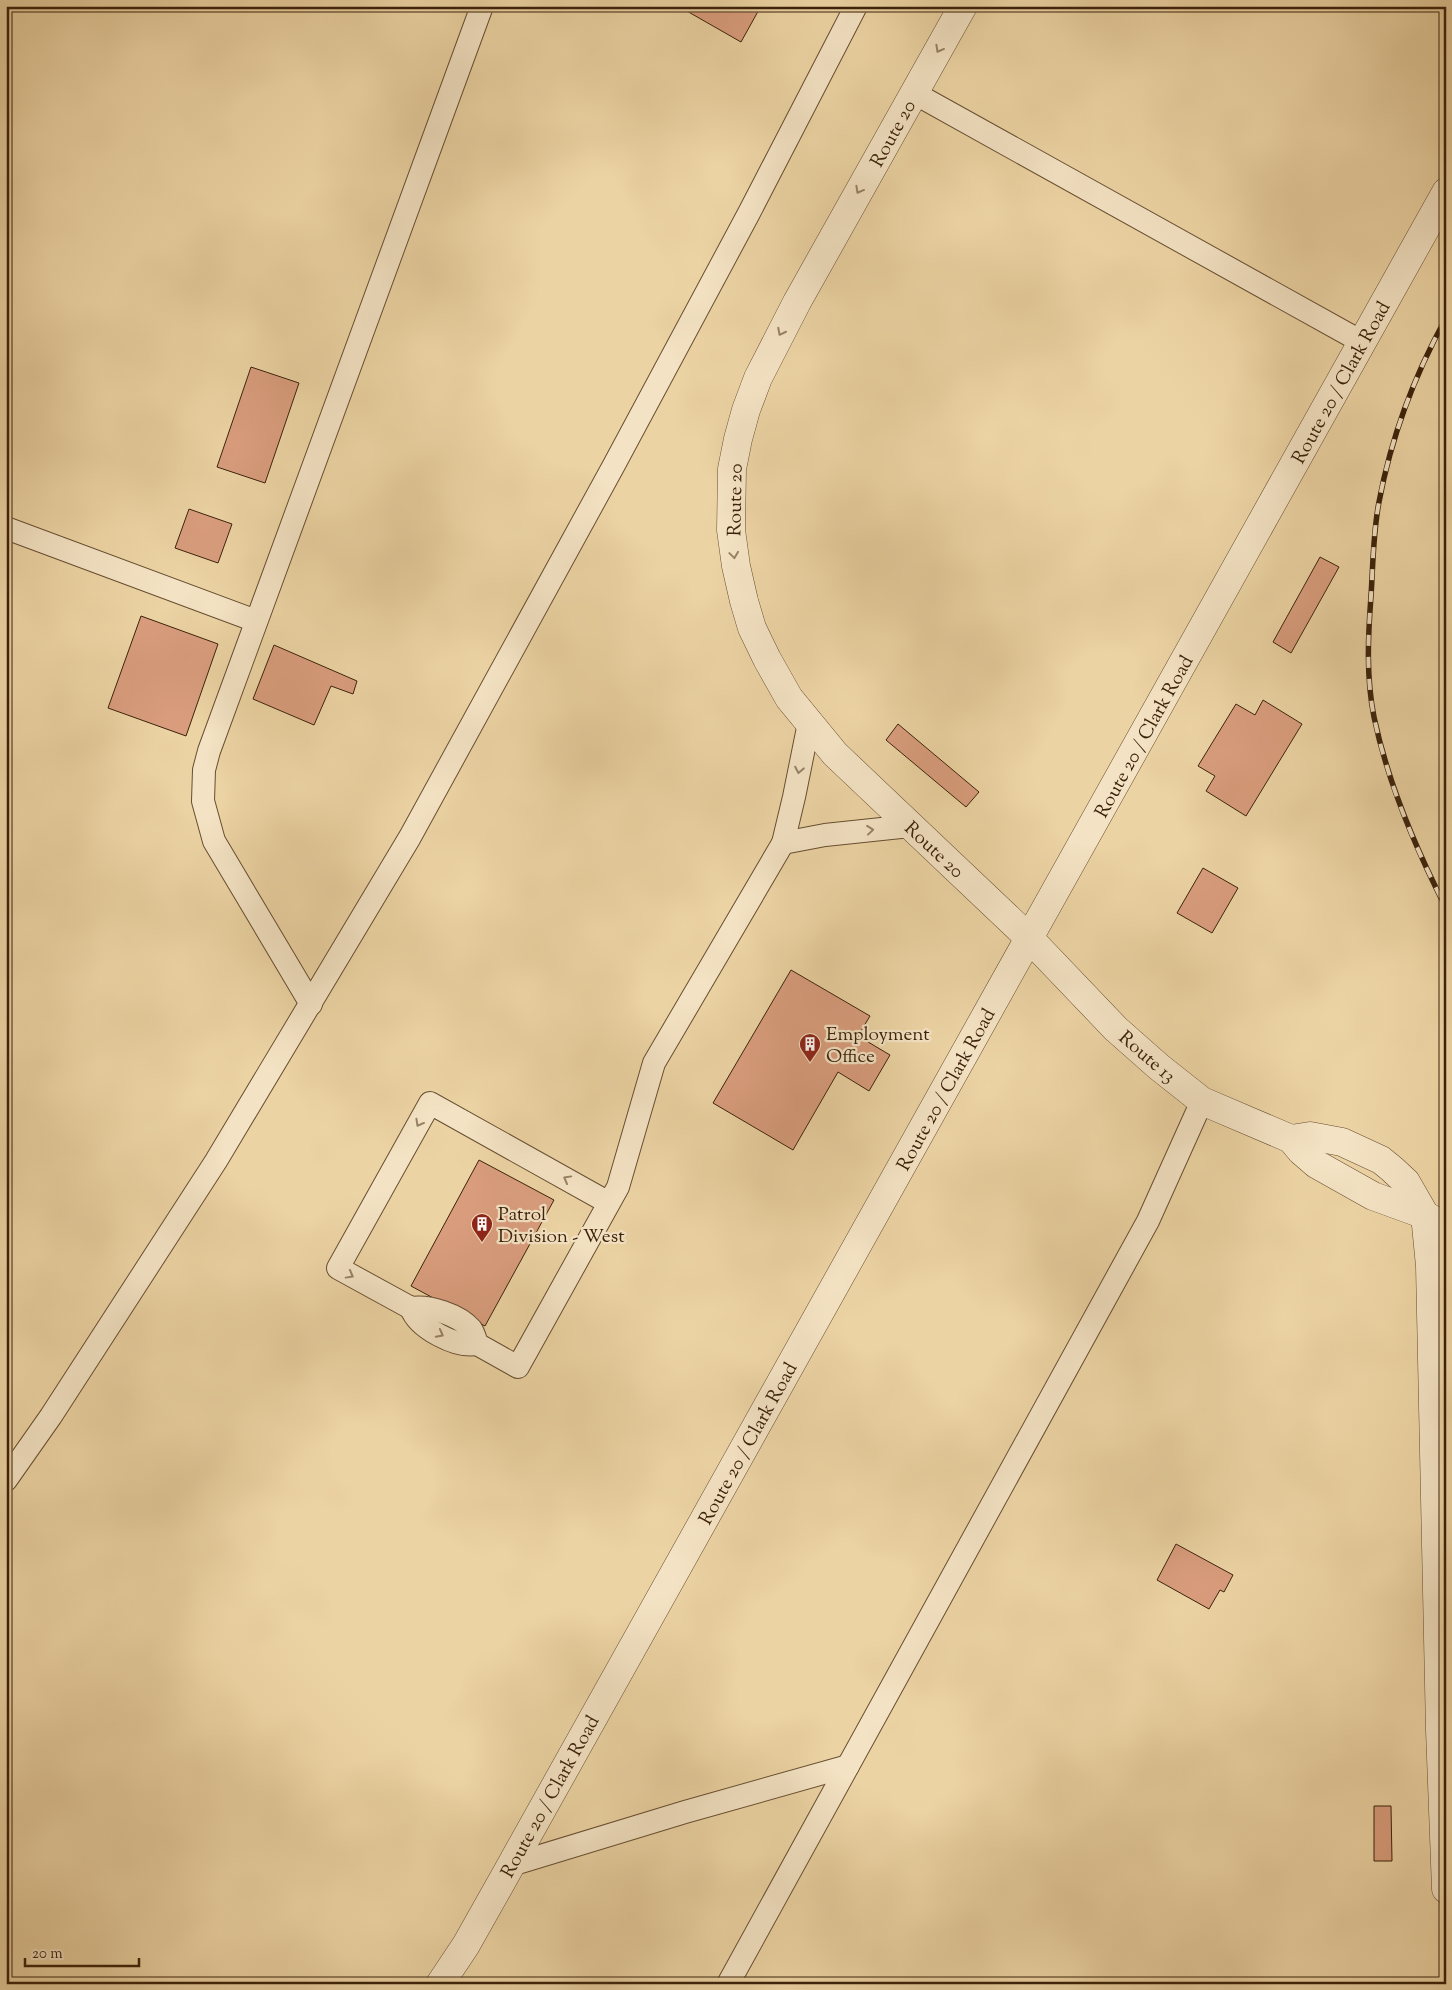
<svg xmlns="http://www.w3.org/2000/svg" width="1452" height="1990" viewBox="0 0 1452 1990" font-family="'Sorts Mill Goudy',serif">
<style>
.building{fill:#d99d7d;stroke:#3b220b}
.lines{fill:none;stroke-linecap:round;stroke-linejoin:round}
.lane-casing{stroke:#674e31;stroke-width:24}
.street-casing{stroke:#674e31;stroke-width:29}
.lane{stroke:#f3e2c3;stroke-width:22}
.street{stroke:#f3e2c3;stroke-width:28}
.rail-casing{stroke:#3b220b;stroke-width:5.5}
.rail{stroke:#f3e2c3;stroke-width:4;stroke-dasharray:11;stroke-linecap:butt}
.oneway{stroke:#978267}
.labels{text-anchor:middle;stroke-width:4.5;stroke-linejoin:round;paint-order:stroke}
.street-label{font-size:19px;fill:#3b220b;stroke:#f3e2c3}
.poi-label{font-size:19px;fill:#3b220b;stroke:#f3e2c3;text-anchor:start}
</style>
<rect width="100%" height="100%" fill="#ecd3a3"/>
<filter id="stains"><feTurbulence type="fractalNoise" baseFrequency=".004" numOctaves="4"/><feColorMatrix values="0 0 0 0 .2 0 0 0 0 .09 0 0 0 0 .02 0 0 0 .5 -.17"/></filter>
<radialGradient id="worn" r=".72"><stop offset=".6" stop-color="#630" stop-opacity="0"/><stop offset="1" stop-color="#630" stop-opacity=".3"/></radialGradient>
<!-- building -->
<g class="building">
<polygon points="678,6 761,6 741,42"/>
<polygon points="251,367 299,383 265,483 217,467"/>
<polygon points="189,509 232,524 218,563 175,548"/>
<polygon points="1320,557 1339,567 1291,653 1273,642"/>
<polygon points="141,616 218,644 186,736 108,708"/>
<polygon points="274,645 357,681 353,694 331,686 314,725 253,699"/>
<polygon points="1263,700 1302,724 1246,816 1206,791 1215,776 1198,766 1236,704 1255,715"/>
<polygon points="898,724 979,792 966,807 886,740"/>
<polygon points="1203,868 1238,888 1212,933 1177,913"/>
<polygon points="791,970 870,1016 858,1036 890,1055 869,1091 838,1072 793,1150 713,1103"/>
<polygon points="479,1160 554,1200 485,1326 411,1286"/>
<polygon points="1176,1544 1233,1575 1224,1592 1220,1590 1209,1609 1157,1580"/>
<polygon points="1374,1806 1391,1806 1392,1861 1374,1861"/>
</g>
<g class="lines">
<!-- lane casing -->
<g class="lane-casing">
<g id="lane">
<polyline points="914,93 1362,342"/>
<polyline points="6,528 256,621"/>
<polyline points="809,723 794,797 783,843 825,835 910,826"/>
<polyline points="311,1004 214,841 203,801 204,770 209,751 482,6"/>
<path d="M609,1203L430,1103L338,1268L411,1308C429,1305 459,1315 471,1329C474,1333 475,1338 477,1344L518,1367L618,1187L654,1063L783,843"/>
<path d="M411,1308C418,1328 456,1348 477,1344"/>
<polyline points="6,1480 51,1416 216,1161 410,837 614,465 749,213 856,6"/>
<polyline points="511,1865 685,1812 848,1766"/>
<polyline points="728,1984 1148,1221 1202,1101"/>
</g>
</g>
<!-- street casing -->
<g class="street-casing">
<g id="street">
<polyline points="963,6 797,302 758,378 746,410 738,439 732,469 731,530 736,566 744,601 752,628 767,659 789,698 835,754 1029,938 1116,1029 1159,1067 1202,1101 1291,1139 1301,1151 1316,1164 1373,1196 1425,1215 1446,1227"/>
<polyline points="1291,1139 1310,1136 1342,1142 1381,1160 1392,1169 1406,1182 1425,1215 1430,1266 1440,1730 1446,1889"/>
<polyline points="440,1984 466,1945 511,1865 1446,192"/>
</g>
</g>
<!-- lane -->
<use href="#lane" class="lane"/>
<!-- street -->
<use href="#street" class="street"/>
<!-- rail casing -->
<g class="rail-casing">
<path id="rail" d="M1446,318C1414,376 1391,438 1379,502C1373,533 1373,565 1371,596C1368,636 1366,677 1374,717C1388,784 1415,847 1446,908"/>
</g>
<!-- rail -->
<use href="#rail" class="rail"/>
</g>
<!-- one-way arrows -->
<defs><path id="oneway-chevron" d="M-2-3.5L2.5 0L-2 3.5" fill="none" stroke-width="1.6" stroke-linecap="round" stroke-linejoin="round" transform="scale(1.25)"/></defs>
<g class="oneway">
<use href="#oneway-chevron" transform="translate(939 49) rotate(119)"/>
<use href="#oneway-chevron" transform="translate(859 190) rotate(119)"/>
<use href="#oneway-chevron" transform="translate(781 332) rotate(117)"/>
<use href="#oneway-chevron" transform="translate(734 555) rotate(82)"/>
<use href="#oneway-chevron" transform="translate(799 770) rotate(101)"/>
<use href="#oneway-chevron" transform="translate(870 830) rotate(-6)"/>
<use href="#oneway-chevron" transform="translate(419 1123) rotate(119)"/>
<use href="#oneway-chevron" transform="translate(567 1179) rotate(-151)"/>
<use href="#oneway-chevron" transform="translate(350 1275) rotate(29)"/>
<use href="#oneway-chevron" transform="translate(440 1334) rotate(28)"/>
</g>
<!-- icons -->
<defs>
<g id="building-pin" transform="scale(1.125)"><path d="M0 17L-7.5 6A9.5 9.5 0 1 1 7.5 6Z" fill="#8f2418" stroke="#f3e2c3"/><path d="M-4-6H4V6H1V3H-1V6H-4ZM-2.5-4.3h1.7v1.8h-1.7ZM.8-4.3h1.7v1.8H.8ZM-2.5-1h1.7V.8h-1.7ZM.8-1h1.7V.8H.8Z" fill="#fff"/></g>
</defs>
<g fill-rule="evenodd">
<use href="#building-pin" x="810" y="1044"/>
<use href="#building-pin" x="482" y="1224"/>
</g>
<g class="labels">
<!-- street labels -->
<g class="street-label">
<text transform="translate(892 133) rotate(-61)" y="7">Route 20</text>
<text transform="translate(1340 382) rotate(-61)" y="7">Route 20 / Clark Road</text>
<text transform="translate(734 500) rotate(-89)" y="7">Route 20</text>
<text transform="translate(1143 736) rotate(-61)" y="7">Route 20 / Clark Road</text>
<text transform="translate(935 849) rotate(43)" y="7">Route 20</text>
<text transform="translate(1148 1056) rotate(41)" y="7">Route 13</text>
<text transform="translate(945 1089) rotate(-61)" y="7">Route 20 / Clark Road</text>
<text transform="translate(747 1443) rotate(-61)" y="7">Route 20 / Clark Road</text>
<text transform="translate(549 1796) rotate(-61)" y="7">Route 20 / Clark Road</text>
</g>
<!-- poi labels -->
<g class="poi-label">
<text x="826" y="1040">Employment<tspan x="826" dy="22">Office</tspan></text>
<text x="498" y="1220">Patrol<tspan x="498" dy="22">Division - West</tspan></text>
</g>
</g>
<!-- margin -->
<rect width="1452" height="1990" fill="none" stroke="#ecd3a3" stroke-width="25"/>
<rect x="8" y="8" width="1437" height="1975" fill="none" stroke="#3b220b" stroke-width="2.5"/>
<rect x="12" y="12" width="1427" height="1965" fill="none" stroke="#3b220b"/>
<!-- scale -->
<path d="M25 1958v8h114v-8" fill="none" stroke="#3b220b" stroke-width="2.5"/>
<text x="32" y="1958" font-size="15" fill="#3b220b" stroke="#f3e2c3" stroke-width="4" paint-order="stroke">20 m</text>
<rect width="100%" height="100%" filter="url(#stains)"/>
<rect width="100%" height="100%" fill="url(#worn)"/>
</svg>
